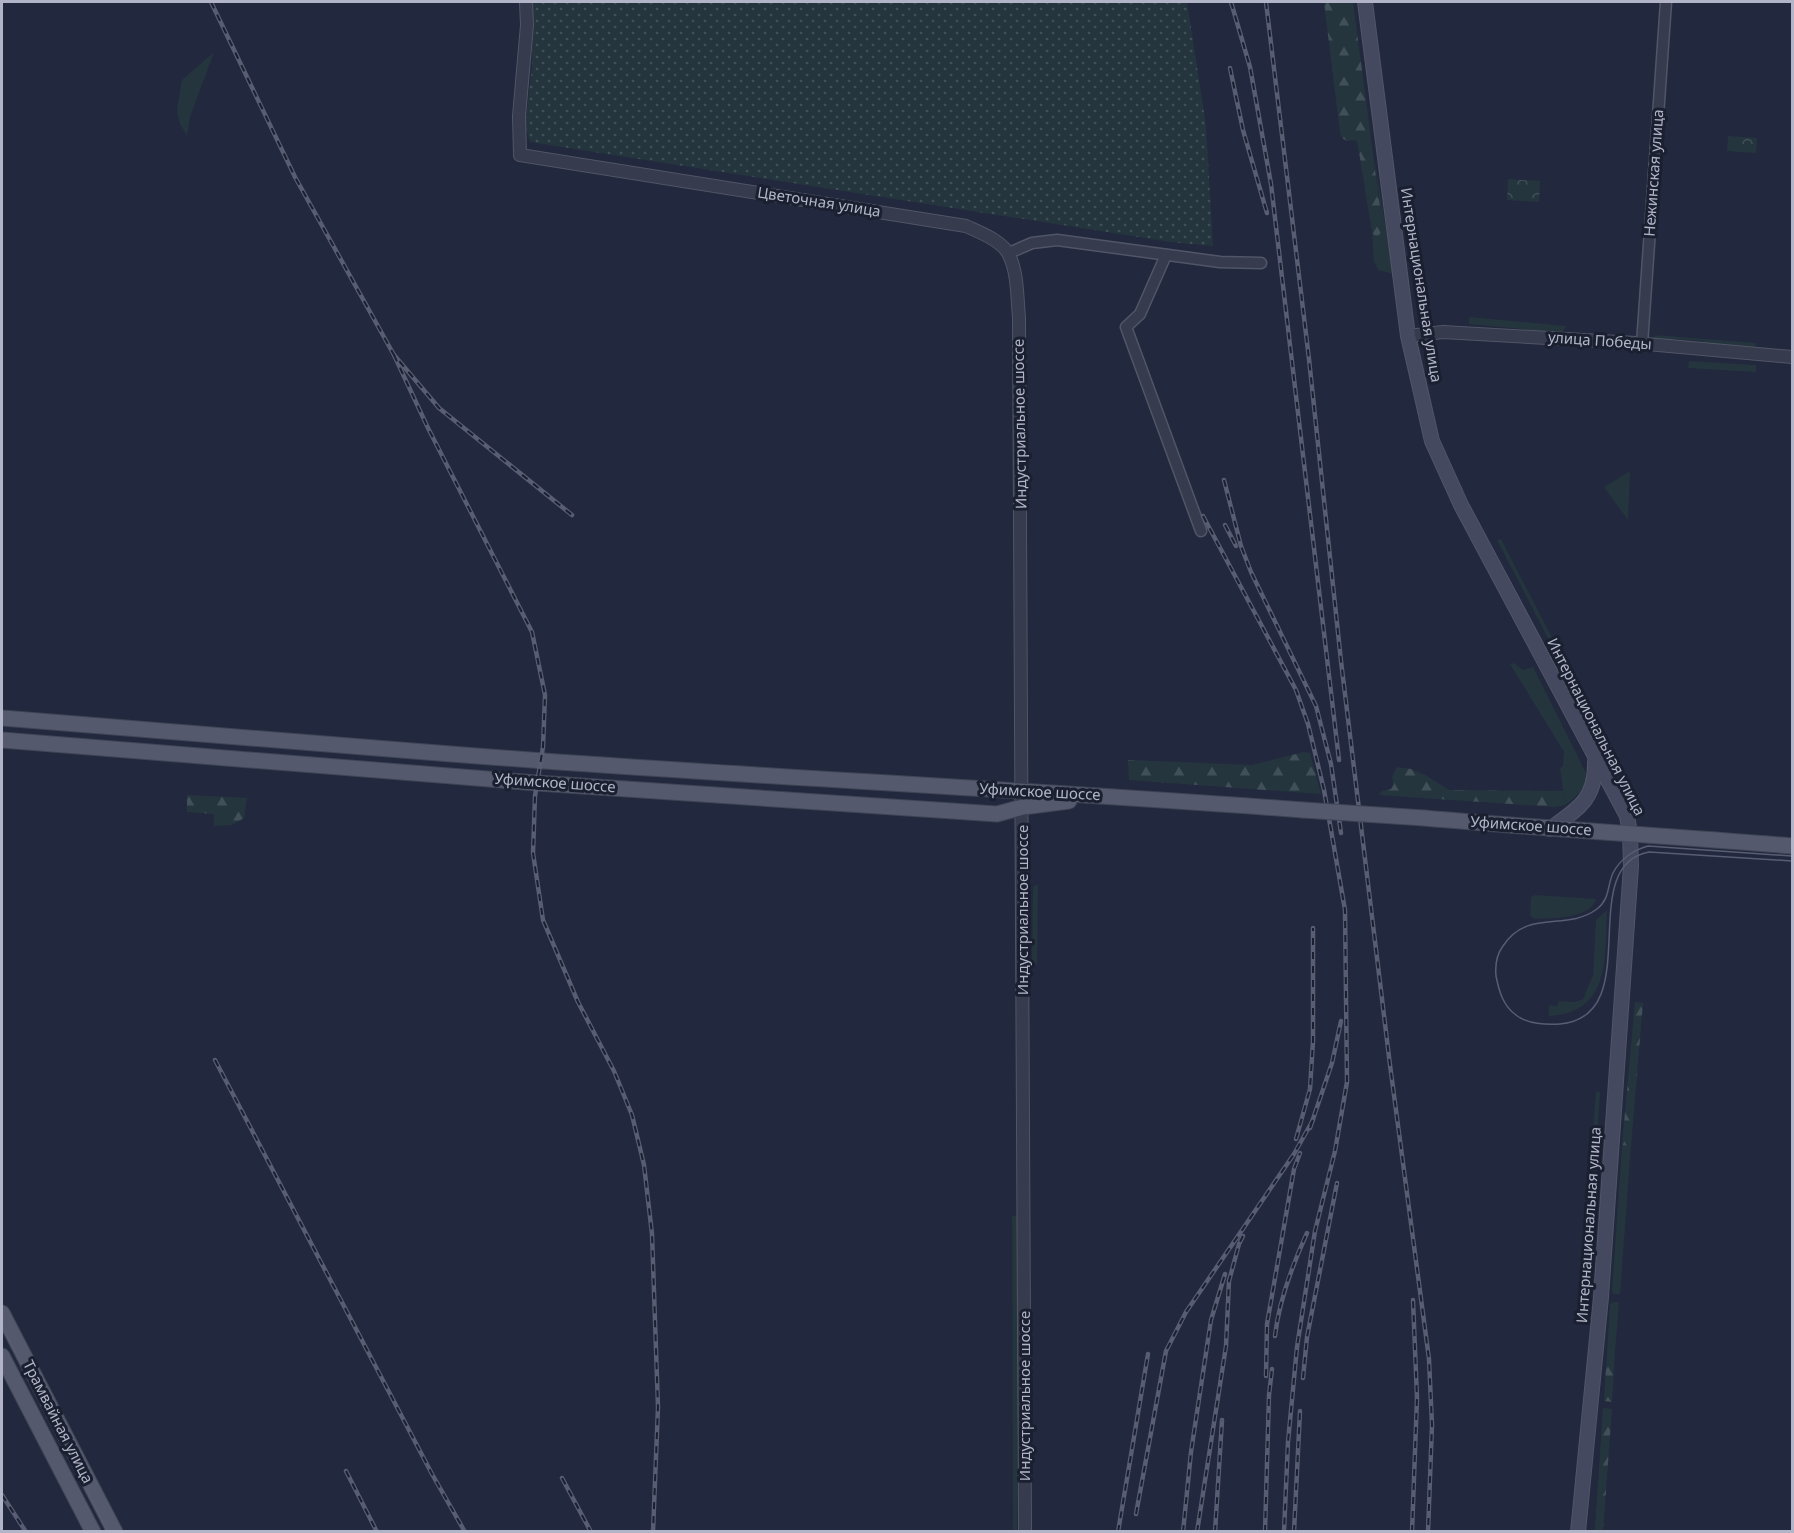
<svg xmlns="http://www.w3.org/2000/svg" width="1794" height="1533" viewBox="0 0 1794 1533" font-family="'Noto Sans',sans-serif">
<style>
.grass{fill:#24353e}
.forest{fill:url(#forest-firs)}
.park{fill:url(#park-crowns)}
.garden{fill:url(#garden-dots)}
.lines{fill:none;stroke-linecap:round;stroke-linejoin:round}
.minor-casing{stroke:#515567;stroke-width:13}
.tertiary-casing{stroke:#515567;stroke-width:14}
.secondary-casing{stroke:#515567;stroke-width:16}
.primary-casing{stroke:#3f4455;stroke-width:17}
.minor{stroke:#363b4d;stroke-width:10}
.tertiary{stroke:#363b4d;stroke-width:12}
.secondary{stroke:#444960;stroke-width:14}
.primary{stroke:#54596d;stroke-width:15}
.tram{stroke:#585d74;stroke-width:1.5}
.rail-casing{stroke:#585d74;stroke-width:4.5}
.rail{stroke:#1b2031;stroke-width:2;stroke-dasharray:7;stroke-linecap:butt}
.primary-bridge-casing{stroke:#3f4455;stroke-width:17;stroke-linecap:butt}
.primary-bridge{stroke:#54596d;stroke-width:15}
.labels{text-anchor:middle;stroke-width:6;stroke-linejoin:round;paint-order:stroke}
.street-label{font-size:15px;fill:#b2b5c8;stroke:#1b2031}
</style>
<defs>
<pattern id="forest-firs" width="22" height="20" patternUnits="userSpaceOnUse" patternTransform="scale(1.5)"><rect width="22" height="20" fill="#24353e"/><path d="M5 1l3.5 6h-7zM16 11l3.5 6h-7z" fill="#415058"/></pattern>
<pattern id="park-crowns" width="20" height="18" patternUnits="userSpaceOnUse" patternTransform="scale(1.5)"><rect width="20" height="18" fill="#24353e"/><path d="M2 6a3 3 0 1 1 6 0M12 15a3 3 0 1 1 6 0" fill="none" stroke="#415058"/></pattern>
<pattern id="garden-dots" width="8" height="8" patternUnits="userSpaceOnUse" patternTransform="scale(1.5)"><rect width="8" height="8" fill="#24353e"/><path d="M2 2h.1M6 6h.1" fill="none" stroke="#415058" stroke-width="1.8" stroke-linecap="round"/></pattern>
</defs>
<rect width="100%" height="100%" fill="#22283d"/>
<!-- grass -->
<g class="grass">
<polygon points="214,52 190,117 187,136 179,122 177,109 182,80"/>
<polygon points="1374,155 1393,274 1378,270 1374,261 1372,231 1375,235 1383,230"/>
<polygon points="1469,317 1566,326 1562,333 1469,324"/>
<polygon points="1655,335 1756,343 1755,350 1707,346 1703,341 1673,339 1667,343 1654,342"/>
<polygon points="1689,361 1756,365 1756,372 1688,368"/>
<polygon points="1630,471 1628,520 1604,487"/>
<polygon points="1501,539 1580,692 1576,692 1497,540"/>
<path d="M1514,663L1523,670L1533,667L1588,777C1583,790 1577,797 1565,805L1560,768L1563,766L1564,752L1510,664Z"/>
<polygon points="1038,884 1037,965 1033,962 1032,959 1033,887"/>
<path d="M1535,895L1596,899C1591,919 1552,918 1534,919L1530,915L1531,897Z"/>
<path d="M1607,910C1605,956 1611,1013 1549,1016V1005L1557,1006L1559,1001L1575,1002L1583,999L1593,975L1596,920Z"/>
<polygon points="1596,1091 1600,1092 1591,1219 1587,1218"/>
<polygon points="1622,1145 1631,1146 1620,1294 1613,1294 1612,1291"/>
<polygon points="1012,1216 1017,1216 1017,1532 1013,1531"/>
<polygon points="1614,1302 1619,1302 1615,1352 1607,1352 1610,1304"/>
</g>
<!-- forest -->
<g class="forest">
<polygon points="1324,2 1353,2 1383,230 1378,236 1374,235 1372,231 1357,140 1347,141 1342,138 1340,132"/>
<polygon points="1304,752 1310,753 1321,794 1129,780 1128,760 1252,765"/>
<polygon points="1397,767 1411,769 1427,776 1449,790 1563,791 1565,805 1556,807 1379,795 1382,791 1391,789 1394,784 1392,777"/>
<polygon points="187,795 247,798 244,818 232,825 214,826 214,814 187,812"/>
<polygon points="1635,1002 1643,1003 1631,1146 1622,1145"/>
<polygon points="1607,1352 1615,1352 1612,1402 1604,1401"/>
<polygon points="1603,1408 1612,1409 1603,1531 1595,1531"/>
</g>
<!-- park -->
<g class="park">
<polygon points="1728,136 1757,138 1756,153 1727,151"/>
<polygon points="1508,179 1540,181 1539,202 1507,200"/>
</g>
<!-- garden -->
<polygon class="garden" points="532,2 1187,2 1206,126 1213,246 1171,242 530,142 525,126 532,67"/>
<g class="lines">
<!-- minor casing -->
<g class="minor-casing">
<g id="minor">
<polyline points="1009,253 1032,243 1057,240 1220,262 1261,263"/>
<polyline points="1166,255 1140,314 1126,327 1201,531"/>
<polyline points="1642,344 1666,2"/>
</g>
</g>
<!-- tertiary casing -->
<g class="tertiary-casing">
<g id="tertiary">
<path d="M526,2L527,25L519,116L520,155L966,226C979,232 1003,241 1009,255C1018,273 1017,298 1019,317L1025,1532"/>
<polyline points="1408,336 1443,332 1636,343 1792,357"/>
</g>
</g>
<!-- secondary casing -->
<g class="secondary-casing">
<g id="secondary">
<polyline points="1365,2 1408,336 1432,441 1461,505 1627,816 1630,833 1631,866 1601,1297 1578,1532"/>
<path d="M1550,829C1578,809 1596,799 1595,762"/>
</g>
</g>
<!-- primary casing -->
<g class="primary-casing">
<g id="primary">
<path d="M2,718C182,732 363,748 544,761C797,779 1051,791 1303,810"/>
<polyline points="2,740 537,783 997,814 1023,807 1069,801"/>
<path d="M1424,818C1547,829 1670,836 1792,846"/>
<polyline points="2,1313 115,1532"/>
<polyline points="2,1356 93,1532"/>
</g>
</g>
<!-- minor -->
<use href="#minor" class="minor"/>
<!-- tertiary -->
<use href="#tertiary" class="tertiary"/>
<!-- secondary -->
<use href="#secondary" class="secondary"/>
<!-- primary -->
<use href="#primary" class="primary"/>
<!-- tram -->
<g class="tram">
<path d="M1792,856L1648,846C1634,850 1620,859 1613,873C1607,886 1610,899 1597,909C1566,932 1528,908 1503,946C1497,954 1495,965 1496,976C1499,991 1503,1006 1516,1015C1527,1024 1547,1025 1560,1024C1648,1016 1573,866 1649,852L1792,861"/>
<polyline points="2,1326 108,1532"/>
</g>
<!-- rail casing -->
<g class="rail-casing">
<g id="rail">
<polyline points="211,2 295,177 394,355 439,408 572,515"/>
<polyline points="1231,2 1250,67 1271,184 1339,760"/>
<polyline points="1266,2 1309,359 1341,661 1390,1065 1429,1359 1432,1425 1428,1532"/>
<polyline points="1230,68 1243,130 1267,213"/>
<polyline points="394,355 428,428 532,632 545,695 543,747 535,796 533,853 543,920 578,1002 614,1071 632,1115 644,1165 652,1234 658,1407 653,1532"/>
<polyline points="1224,480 1241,546 1251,572 1316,706 1331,764 1341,833"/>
<polyline points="1203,516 1296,690 1308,724 1324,790 1345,910 1347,1082 1335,1151 1315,1231 1297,1347 1288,1442 1284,1532"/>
<polyline points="1225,525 1236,546"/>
<polyline points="215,1060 432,1474 465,1532"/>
<polyline points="1310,1128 1332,1063 1341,1021"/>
<polyline points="1296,1139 1310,1089 1313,1041 1313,928"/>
<path d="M1275,1336C1279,1300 1292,1266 1307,1233"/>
<polyline points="1266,1376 1267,1324 1294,1169 1300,1153"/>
<polyline points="1303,1378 1307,1337 1337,1183"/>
<polyline points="346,1471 377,1532"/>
<polyline points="562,1478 591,1532"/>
<polyline points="2,1495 26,1532"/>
<polyline points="1136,1514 1166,1351 1186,1312 1294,1154 1313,1120"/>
<polyline points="1118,1532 1148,1354"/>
<polyline points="1183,1532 1191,1452 1211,1320 1225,1274"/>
<polyline points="1197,1532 1226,1346 1229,1281 1239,1244 1243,1236"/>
<polyline points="1215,1532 1222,1420"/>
<polyline points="1265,1532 1269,1395 1272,1369"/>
<polyline points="1294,1532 1300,1411"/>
<polyline points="1412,1532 1417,1398 1413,1300"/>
</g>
</g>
<!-- rail -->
<use href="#rail" class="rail"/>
<!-- primary-bridge casing -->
<g class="primary-bridge-casing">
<polyline id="primary-bridge" points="1303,810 1424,818"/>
</g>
<!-- primary-bridge -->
<use href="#primary-bridge" class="primary-bridge"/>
</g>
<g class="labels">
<!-- street labels -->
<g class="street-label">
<text transform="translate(1654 173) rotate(-86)" y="5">Нежинская улица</text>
<text transform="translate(819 202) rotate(9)" y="5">Цветочная улица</text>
<text transform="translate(1421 285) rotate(81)" y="5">Интернациональная улица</text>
<text transform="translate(1600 341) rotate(4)" y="5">улица Победы</text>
<text transform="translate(1020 424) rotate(-91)" y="5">Индустриальное шоссе</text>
<text transform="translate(1596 727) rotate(63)" y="5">Интернациональная улица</text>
<text transform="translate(555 783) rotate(4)" y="5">Уфимское шоссе</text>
<text transform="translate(1040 792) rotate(3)" y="5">Уфимское шоссе</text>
<text transform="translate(1531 826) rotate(4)" y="5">Уфимское шоссе</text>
<text transform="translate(1023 910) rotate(-90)" y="5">Индустриальное шоссе</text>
<text transform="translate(1589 1225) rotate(-86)" y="5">Интернациональная улица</text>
<text transform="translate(1025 1396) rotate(-90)" y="5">Индустриальное шоссе</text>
<text transform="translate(58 1422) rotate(63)" y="5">Трамвайная улица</text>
</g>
</g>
<!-- border -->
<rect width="1794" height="1533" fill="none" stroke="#b2b5c8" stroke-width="6"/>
</svg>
